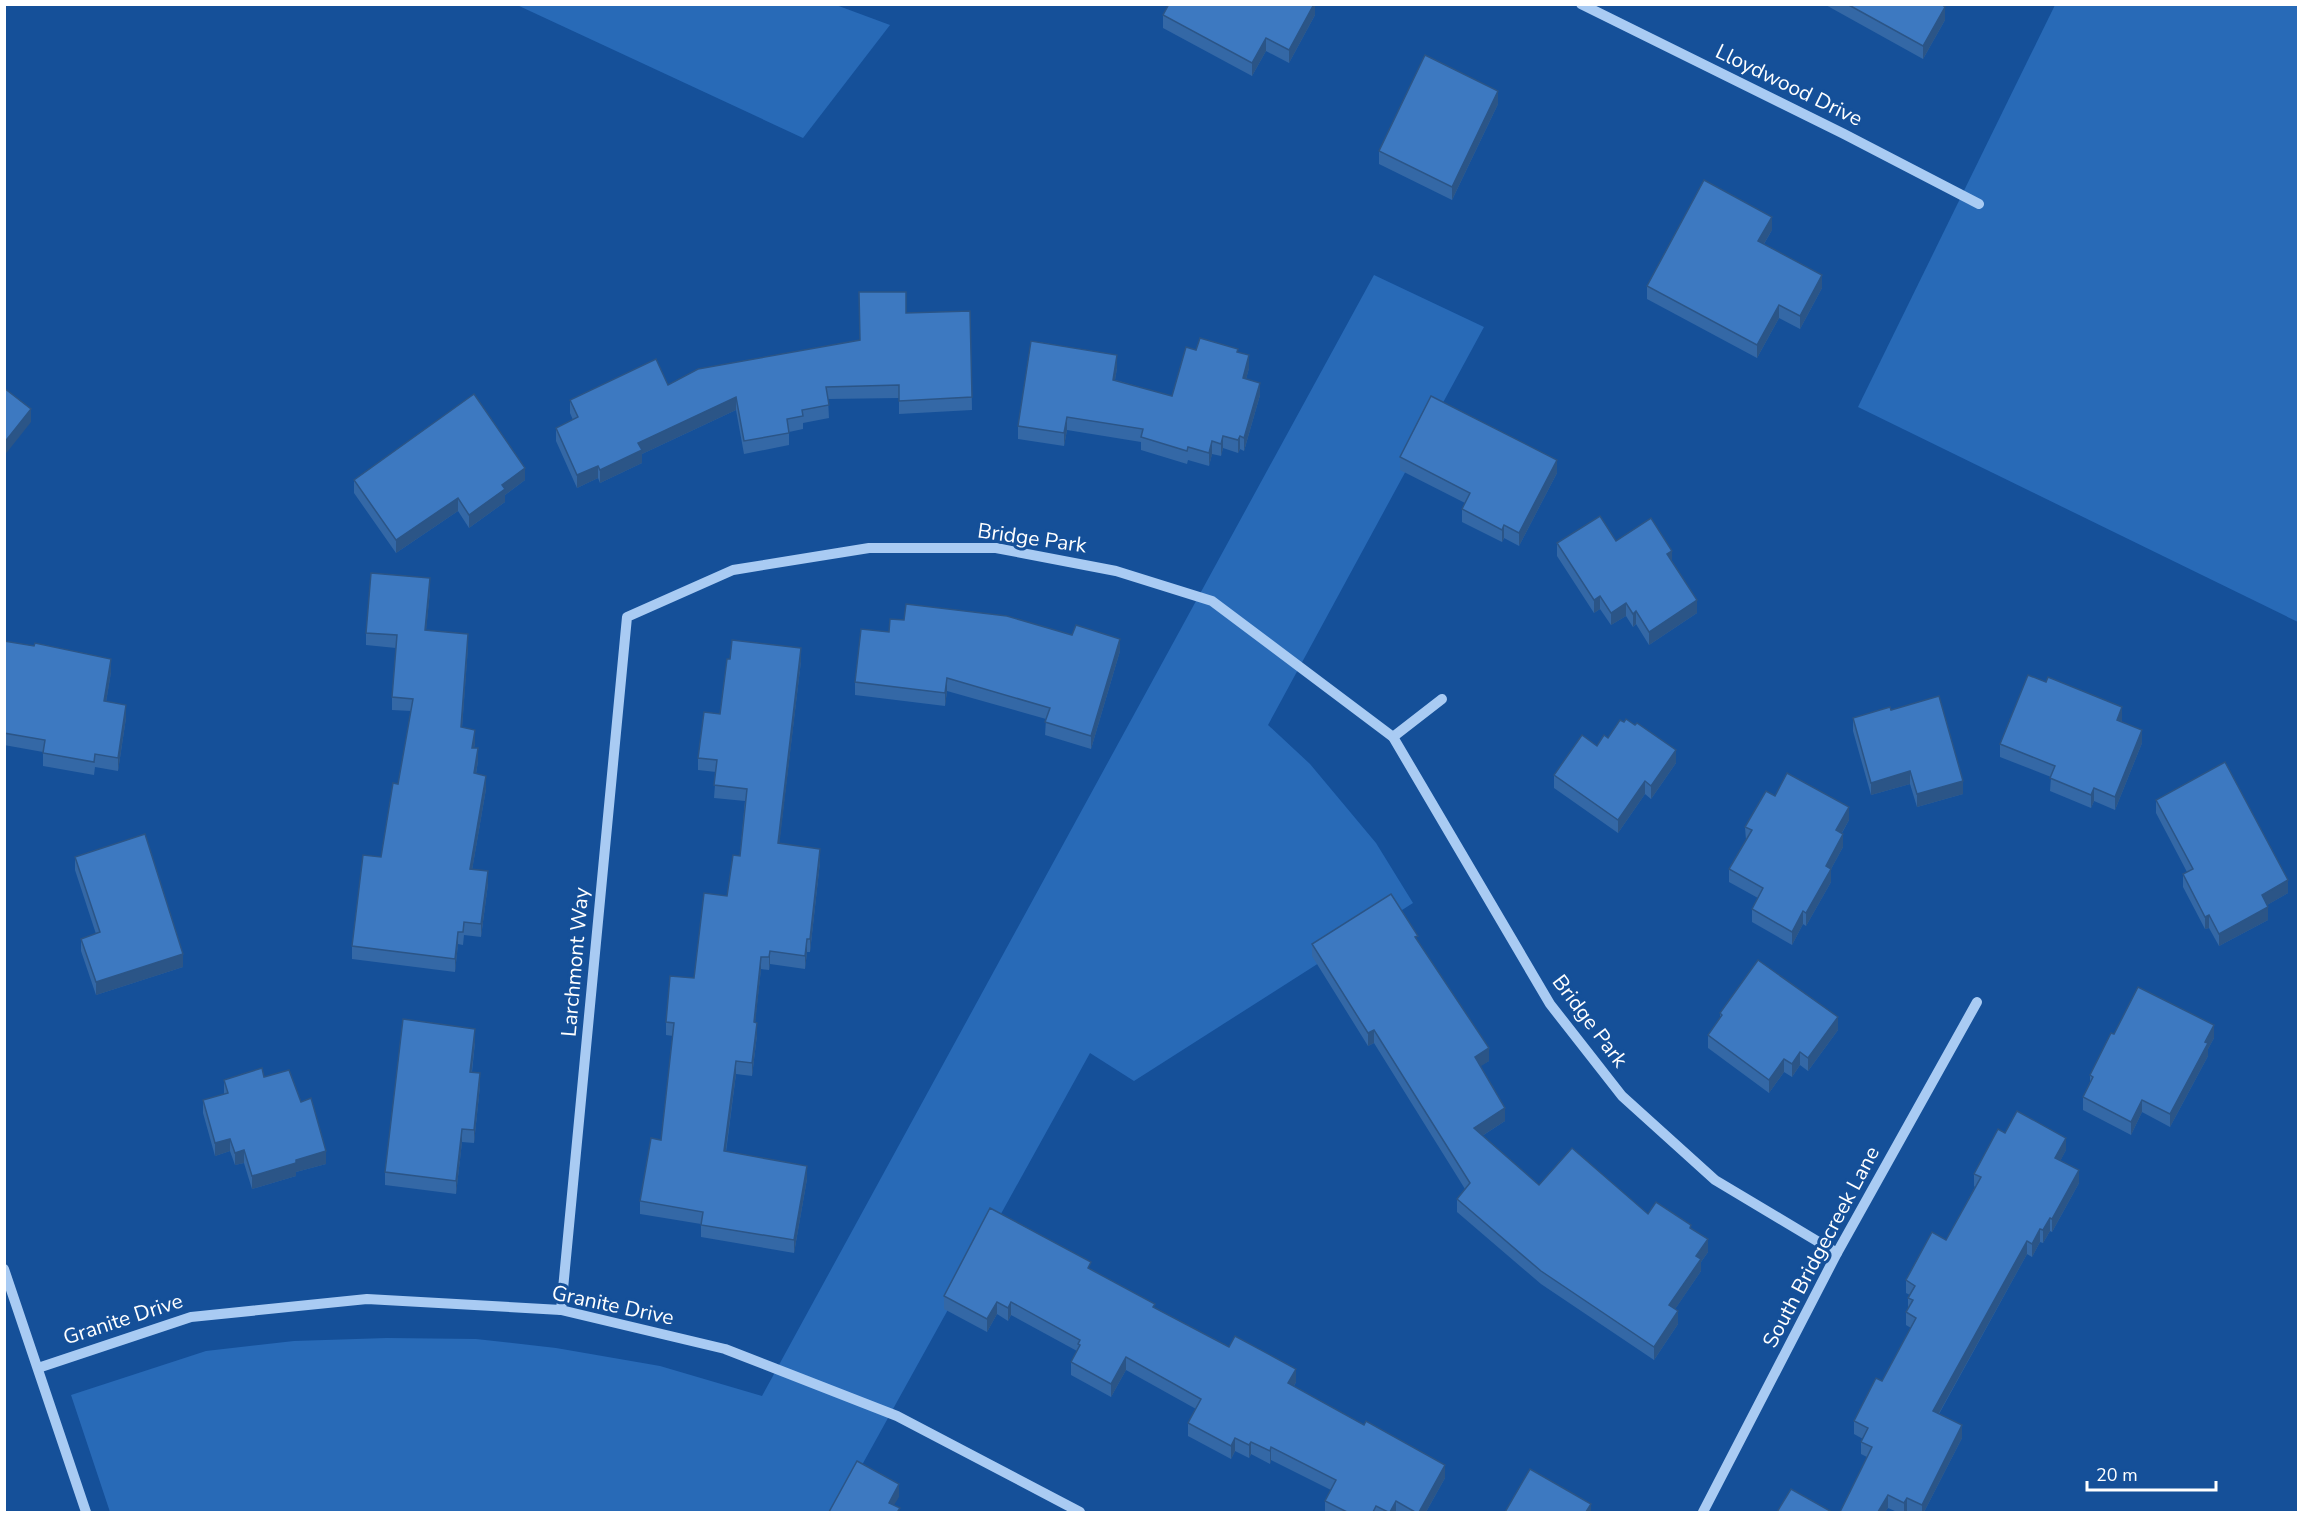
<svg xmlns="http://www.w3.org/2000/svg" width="2303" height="1517" viewBox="0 0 2303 1517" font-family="'Nunito Sans',sans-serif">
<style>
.green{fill:#286ab7}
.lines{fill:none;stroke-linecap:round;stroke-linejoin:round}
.minor{stroke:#a9cbf3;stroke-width:10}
.wall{fill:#3468a6}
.shaded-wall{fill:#2b5587}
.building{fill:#3d79c1;stroke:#2b5587;stroke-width:1.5}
.labels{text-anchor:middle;stroke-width:6;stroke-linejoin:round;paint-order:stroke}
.street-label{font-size:21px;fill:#fff;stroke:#155099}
</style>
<rect width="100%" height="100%" fill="#155099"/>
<!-- green -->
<g class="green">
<polygon points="517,5 836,5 890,25 803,138"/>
<polygon points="2055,5 2298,5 2298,622 1858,407"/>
<polygon points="1374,275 1484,327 1268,725 1310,764 1376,843 1413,903 1134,1081 1090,1053 836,1512 110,1512 71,1395 206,1351 294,1341 387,1338 476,1339 556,1348 660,1366 762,1396"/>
</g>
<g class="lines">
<!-- minor -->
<g class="minor">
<polyline points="1581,4 1844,134 1979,204"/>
<polyline points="1393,737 1442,699"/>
<polyline points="4,1269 86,1512"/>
<polyline points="561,1310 627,617 733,570 869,548 996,548 1116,571 1212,601 1393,737 1550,1004 1622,1096 1715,1180 1837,1253"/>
<polyline points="38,1368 191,1317 367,1299 561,1310 725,1349 897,1416 1080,1512"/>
<polyline points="1703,1512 1837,1253 1977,1002"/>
</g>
</g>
<!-- wall -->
<g class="wall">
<polygon points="1315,4 1315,15 1289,63 1266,51 1252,76 1163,28 1163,15"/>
<polygon points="1824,4 1941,4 1945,20 1923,59"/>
<polygon points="1498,104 1452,200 1379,164 1379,151"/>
<polygon points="1772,230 1764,244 1822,288 1800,329 1779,318 1757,358 1647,299 1647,286"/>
<polygon points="970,311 972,410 899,414 899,398 828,399 829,418 803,423 803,429 789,432 789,445 744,454 736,410 642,454 642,463 600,483 598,478 577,488 556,441 556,428 573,420 570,413 570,400 668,385 860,340 906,313"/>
<polygon points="1196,350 1238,352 1249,368 1246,379 1260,395 1244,451 1240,449 1238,453 1223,448 1221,456 1212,454 1209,466 1188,460 1187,464 1141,450 1141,442 1067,430 1064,446 1018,439 1018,426 1117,368 1115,380 1172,396"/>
<polygon points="1400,457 1557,473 1519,546 1504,538 1502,542 1462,522 1462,509 1465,503 1400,470"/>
<polygon points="354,480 525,480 505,495 505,502 469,528 458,511 396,553 354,493"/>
<polygon points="1616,541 1672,561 1697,613 1649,645 1636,624 1633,627 1626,616 1611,625 1600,609 1594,613 1557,556 1557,543"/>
<polygon points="430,591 426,630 468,647 462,728 475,743 474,748 478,761 476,774 486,789 472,870 488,884 481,937 464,935 463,945 458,944 455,972 352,959 352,946 381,857 398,784 411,711 392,710 392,697 396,648 366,645 366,633"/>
<polygon points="889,632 1120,651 1091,749 1045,735 1046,719 947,691 945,706 855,695 855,682"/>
<polygon points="4,641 111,672 106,702 126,718 118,771 95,767 94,775 43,766 43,752 4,745"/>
<polygon points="801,661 779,844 820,862 810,952 807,952 805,969 770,964 769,970 761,969 755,1022 757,1035 752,1076 736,1074 726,1152 807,1179 794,1253 701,1237 701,1224 640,1214 640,1201 661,1140 673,1036 666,1035 666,1022 694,978 727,896 740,856 745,801 714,798 716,772 698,770 698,758 720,714"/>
<polygon points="1891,710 1963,794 1917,807 1910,784 1871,795 1853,731 1853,718"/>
<polygon points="2122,720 2122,722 2142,743 2115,810 2094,801 2091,808 2050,791 2051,777 2000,757 2000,744"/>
<polygon points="1608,738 1676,763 1651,799 1645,794 1618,833 1554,788 1554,775"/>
<polygon points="1775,796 1849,820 1842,833 1843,847 1831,869 1831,882 1806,926 1803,924 1792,945 1752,922 1752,909 1758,898 1729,882 1729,869 1746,840 1745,827"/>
<polygon points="2156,800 2288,893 2267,905 2268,920 2219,946 2209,928 2205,929 2183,887 2183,874 2187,872 2156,813"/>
<polygon points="75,857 183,967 96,995 81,951 81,939 96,934 75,870"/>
<polygon points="1418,941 1489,1061 1480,1066 1505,1121 1482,1136 1539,1185 1648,1214 1691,1229 1708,1252 1701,1262 1701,1271 1675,1309 1678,1324 1654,1360 1541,1284 1457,1212 1457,1199 1465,1189 1374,1043 1368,1046 1312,956 1312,944"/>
<polygon points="1720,1013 1838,1030 1808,1071 1800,1065 1792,1077 1784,1072 1769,1093 1708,1048 1708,1035 1720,1018"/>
<polygon points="2114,1034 2214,1038 2208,1049 2208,1056 2170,1127 2142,1112 2131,1135 2083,1110 2083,1097 2090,1082 2090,1075"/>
<polygon points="475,1042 472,1072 480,1086 474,1143 462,1142 456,1194 385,1185 385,1172"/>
<polygon points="264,1077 301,1102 326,1164 296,1172 296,1176 252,1189 244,1163 235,1165 230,1151 215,1156 203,1113 203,1100 224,1094 224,1080"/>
<polygon points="2005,1133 2066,1150 2060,1161 2079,1183 2052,1232 2050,1231 2043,1243 2040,1242 2032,1257 2027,1254 1939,1414 1962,1438 1924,1512 1910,1512 1907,1511 1906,1512 1897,1512 1888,1508 1885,1512 1840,1512 1867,1457 1861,1454 1861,1442 1863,1439 1854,1434 1854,1421 1882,1381 1911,1328 1906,1325 1906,1312 1908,1309 1908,1298 1910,1295 1906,1293 1906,1280 1946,1240 1975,1187 1974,1186 1974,1174"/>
<polygon points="1091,1269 1155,1308 1296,1382 1294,1386 1445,1478 1426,1512 1325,1512 1325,1501 1331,1490 1271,1460 1270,1464 1251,1454 1249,1458 1235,1451 1231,1459 1188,1436 1188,1423 1196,1409 1126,1370 1111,1397 1071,1375 1071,1362 1077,1351 1011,1315 1008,1321 997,1314 987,1332 944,1309 944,1296"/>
</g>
<!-- shaded-wall -->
<g class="shaded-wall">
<polygon points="1314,4 1315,4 1315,15 1289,63 1289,50"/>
<polygon points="1945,7 1945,20 1923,59 1923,46"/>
<polygon points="1266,38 1266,51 1252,76 1252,63"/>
<polygon points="1498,91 1498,104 1452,200 1452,187"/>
<polygon points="1772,217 1772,230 1758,254 1758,241"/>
<polygon points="1822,275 1822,288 1800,329 1800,316"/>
<polygon points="1779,305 1779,318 1757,358 1757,345"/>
<polygon points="1117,355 1117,368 1113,392 1113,380"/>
<polygon points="1249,355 1249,368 1243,391 1243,378"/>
<polygon points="1260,383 1260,395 1244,451 1244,438"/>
<polygon points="736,397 736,410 642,454 642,463 600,483 600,470 638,443"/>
<polygon points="31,409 31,422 4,456 4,443"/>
<polygon points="1067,417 1067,430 1064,446 1064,433"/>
<polygon points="1223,436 1223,448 1221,456 1221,444"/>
<polygon points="1240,436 1240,449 1238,453 1238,440"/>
<polygon points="1212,441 1212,454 1209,466 1209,453"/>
<polygon points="1557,460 1557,473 1519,546 1519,533"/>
<polygon points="598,466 598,478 577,488 577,475"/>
<polygon points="525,468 525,480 505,495 505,502 469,528 469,515 502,485"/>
<polygon points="458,498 458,511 396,553 396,540"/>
<polygon points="1504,525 1504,538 1502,542 1502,530"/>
<polygon points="1672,551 1672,563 1667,554"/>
<polygon points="430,578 430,591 425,643 425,630"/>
<polygon points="1600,596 1600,609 1594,613 1594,600"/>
<polygon points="1697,600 1697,613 1649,645 1649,632"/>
<polygon points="1626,603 1626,616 1611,625 1611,613"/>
<polygon points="1636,611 1636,624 1633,627 1633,614"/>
<polygon points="468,634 468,647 461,740 461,727"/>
<polygon points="1120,639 1120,651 1091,749 1091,736"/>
<polygon points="801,648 801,661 778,856 778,843"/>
<polygon points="111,659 111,672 104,714 104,701"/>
<polygon points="947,678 947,691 945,706 945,693"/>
<polygon points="126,705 126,718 118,771 118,758"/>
<polygon points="2122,707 2122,720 2117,733 2117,720"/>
<polygon points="475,730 475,743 472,760 472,748"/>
<polygon points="2142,730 2142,743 2115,810 2115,797"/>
<polygon points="478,748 478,761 474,786 474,773"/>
<polygon points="1676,750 1676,763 1651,799 1651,786"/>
<polygon points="1910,771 1910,784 1871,795 1871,783"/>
<polygon points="486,776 486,789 470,882 470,869"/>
<polygon points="1645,781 1645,794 1618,833 1618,820"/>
<polygon points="1963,781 1963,794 1917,807 1917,794"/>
<polygon points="2094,788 2094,801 2091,808 2091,795"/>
<polygon points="1849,807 1849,820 1836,843 1836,830"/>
<polygon points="1843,834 1843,847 1831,869 1831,882 1806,926 1806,913 1826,866"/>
<polygon points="820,849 820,862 810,952 810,939"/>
<polygon points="488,871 488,884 481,937 481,924"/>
<polygon points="2288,880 2288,893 2262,908 2262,895"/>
<polygon points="2268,907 2268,920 2219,946 2219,934"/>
<polygon points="1803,911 1803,924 1792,945 1792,932"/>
<polygon points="2209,915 2209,928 2205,929 2205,917"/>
<polygon points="458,932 458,944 455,972 455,959"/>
<polygon points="807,939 807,952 805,969 805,956"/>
<polygon points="770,951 770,964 769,970 769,957"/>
<polygon points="183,954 183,967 96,995 96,982"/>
<polygon points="761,957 761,969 754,1035 754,1022"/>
<polygon points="1838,1017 1838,1030 1808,1071 1808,1058"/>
<polygon points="757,1023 757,1035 752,1076 752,1063"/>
<polygon points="2214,1025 2214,1038 2208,1049 2208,1056 2170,1127 2170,1114"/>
<polygon points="475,1029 475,1042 470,1085 470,1072"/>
<polygon points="1374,1030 1374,1043 1368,1046 1368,1033"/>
<polygon points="1489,1048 1489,1061 1475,1070 1475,1057"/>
<polygon points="1800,1052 1800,1065 1792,1077 1792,1064"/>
<polygon points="1784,1059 1784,1072 1769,1093 1769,1080"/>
<polygon points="736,1061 736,1074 724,1164 724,1151"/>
<polygon points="480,1073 480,1086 474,1143 474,1130"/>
<polygon points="2142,1100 2142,1112 2131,1135 2131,1122"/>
<polygon points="1505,1108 1505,1121 1474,1141 1474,1128"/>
<polygon points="462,1129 462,1142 456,1194 456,1181"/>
<polygon points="2066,1138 2066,1150 2055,1171 2055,1158"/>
<polygon points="230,1139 230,1151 215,1156 215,1143"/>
<polygon points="244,1150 244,1163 235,1165 235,1153"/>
<polygon points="326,1151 326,1164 296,1172 296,1176 252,1189 252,1176 296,1160"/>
<polygon points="807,1166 807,1179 794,1253 794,1240"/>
<polygon points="2079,1170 2079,1183 2052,1232 2052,1219"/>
<polygon points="2050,1218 2050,1231 2043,1243 2043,1230"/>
<polygon points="2040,1229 2040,1242 2032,1257 2032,1244"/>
<polygon points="1708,1239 1708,1252 1701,1262 1701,1271 1669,1318 1669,1305 1696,1256"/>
<polygon points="2027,1241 2027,1254 1933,1424 1933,1411"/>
<polygon points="997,1302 997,1314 987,1332 987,1319"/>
<polygon points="1011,1302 1011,1315 1008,1321 1008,1308"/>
<polygon points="1678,1311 1678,1324 1654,1360 1654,1347"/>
<polygon points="1126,1357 1126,1370 1111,1397 1111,1384"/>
<polygon points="1296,1369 1296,1382 1288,1396 1288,1383"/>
<polygon points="1962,1425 1962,1438 1924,1512 1922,1512 1922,1505"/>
<polygon points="1235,1438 1235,1451 1231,1459 1231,1446"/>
<polygon points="1251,1442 1251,1454 1249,1458 1249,1445"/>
<polygon points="1271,1447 1271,1460 1270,1464 1270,1451"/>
<polygon points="1445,1465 1445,1478 1426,1512 1419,1512"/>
<polygon points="899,1484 899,1497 890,1512 889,1503"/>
<polygon points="1888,1495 1888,1508 1885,1512 1878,1512"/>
<polygon points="1907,1498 1907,1511 1906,1512 1904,1512 1904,1503"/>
<polygon points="1396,1501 1396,1512 1390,1512"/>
<polygon points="1591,1504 1591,1512 1586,1512"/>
</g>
<!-- building -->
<g class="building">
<polygon points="1169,4 1314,4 1289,50 1266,38 1252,63 1163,15"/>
<polygon points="1847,4 1941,4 1945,7 1923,46"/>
<polygon points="1425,55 1498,91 1452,187 1379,151"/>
<polygon points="1704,180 1772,217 1758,241 1822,275 1800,316 1779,305 1757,345 1647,286"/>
<polygon points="859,292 906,292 906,313 970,311 972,397 899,401 899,385 826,387 829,405 802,410 803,416 787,419 789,433 744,441 736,397 638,443 642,450 600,470 598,466 577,475 556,428 578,417 570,400 656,359 668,385 698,369 860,340"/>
<polygon points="1200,338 1238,349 1237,352 1249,355 1243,378 1260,383 1244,438 1240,436 1238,440 1223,436 1221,444 1212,441 1209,453 1188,447 1187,451 1141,437 1143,429 1067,417 1064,433 1018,426 1031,341 1117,355 1113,380 1172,396 1186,347 1196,350"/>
<polygon points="4,388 31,409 4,443"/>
<polygon points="474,394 525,468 502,485 505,489 469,515 458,498 396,540 354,480"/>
<polygon points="1431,396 1557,460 1519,533 1504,525 1502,530 1462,509 1470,493 1400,457"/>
<polygon points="1600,516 1616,541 1651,518 1672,551 1667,554 1697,600 1649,632 1636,611 1633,614 1626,603 1611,613 1600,596 1594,600 1557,543"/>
<polygon points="371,573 430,578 425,630 468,634 461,727 475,730 472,748 478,748 474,773 486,776 470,869 488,871 481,924 464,922 463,932 458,932 455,959 352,946 363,855 381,857 393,783 398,784 413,699 392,697 397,635 366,633"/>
<polygon points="906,604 1007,616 1072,635 1076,625 1120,639 1091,736 1045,722 1050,708 947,678 945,693 855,682 861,629 889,632 890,619 904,620"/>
<polygon points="732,640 801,648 778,843 820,849 810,939 807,939 805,956 770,951 769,957 761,957 754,1022 757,1023 752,1063 736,1061 724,1151 807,1166 794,1240 701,1225 703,1212 640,1201 651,1138 661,1140 674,1023 666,1022 670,976 694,978 704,893 727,896 733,855 740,856 747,789 714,785 717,760 698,758 704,712 720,714 727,659 730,659"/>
<polygon points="4,641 34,646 35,643 111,659 104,701 126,705 118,758 95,754 94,762 43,753 45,740 4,733"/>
<polygon points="2028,675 2046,682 2048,677 2122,707 2117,720 2142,730 2115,797 2094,788 2091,795 2050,778 2055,766 2000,744"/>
<polygon points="1939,696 1963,781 1917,794 1910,771 1871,783 1853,718 1890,707 1891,710"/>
<polygon points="1626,719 1635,725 1637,723 1676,750 1651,786 1645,781 1618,820 1554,775 1582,735 1597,746 1604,735 1608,738 1620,720 1624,722"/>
<polygon points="2225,762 2288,880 2262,895 2268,907 2219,934 2209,915 2205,917 2183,874 2193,869 2156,800"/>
<polygon points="1787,773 1849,807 1836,830 1843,834 1826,866 1831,869 1806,913 1803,911 1792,932 1752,909 1763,888 1729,869 1752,830 1745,827 1766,791 1775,796"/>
<polygon points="145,834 183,954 96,982 81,939 100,932 75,857"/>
<polygon points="1391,894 1418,936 1415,937 1489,1048 1475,1057 1505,1108 1474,1128 1539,1185 1572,1148 1648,1214 1656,1202 1691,1225 1690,1228 1708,1239 1696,1256 1701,1259 1669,1305 1678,1311 1654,1347 1541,1271 1457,1199 1470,1183 1374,1030 1368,1033 1312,944"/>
<polygon points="1758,960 1838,1017 1808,1058 1800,1052 1792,1064 1784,1059 1769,1080 1708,1035 1722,1015 1720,1013"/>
<polygon points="2138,987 2214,1025 2205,1042 2208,1043 2170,1114 2142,1100 2131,1122 2083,1097 2093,1077 2090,1075 2111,1033 2114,1034"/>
<polygon points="403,1019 475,1029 470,1072 480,1073 474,1130 462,1129 456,1181 385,1172"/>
<polygon points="262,1068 264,1077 289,1070 301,1102 311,1098 326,1151 296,1160 296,1163 252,1176 244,1150 235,1153 230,1139 215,1143 203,1100 228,1093 224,1080"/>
<polygon points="2017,1111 2066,1138 2055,1158 2079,1170 2052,1219 2050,1218 2043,1230 2040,1229 2032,1244 2027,1241 1933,1411 1962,1425 1922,1505 1907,1498 1904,1503 1888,1495 1878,1512 1840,1512 1872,1447 1861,1442 1868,1428 1854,1421 1876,1378 1882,1381 1916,1318 1906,1312 1913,1300 1908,1298 1915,1286 1906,1280 1932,1232 1946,1240 1981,1177 1974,1174 1998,1129 2005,1133"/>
<polygon points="990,1208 1091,1262 1088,1268 1155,1304 1153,1307 1229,1347 1235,1336 1296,1369 1288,1383 1364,1425 1366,1421 1445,1465 1419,1512 1415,1512 1396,1501 1390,1512 1388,1512 1376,1506 1373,1512 1347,1512 1325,1501 1336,1480 1271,1447 1270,1451 1251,1442 1249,1445 1235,1438 1231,1446 1188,1423 1201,1399 1126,1357 1111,1384 1071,1362 1080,1345 1078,1344 1080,1340 1011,1302 1008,1308 997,1302 987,1319 944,1296"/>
<polygon points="857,1461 899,1484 889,1503 900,1508 898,1511 900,1512 829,1512"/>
<polygon points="1530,1469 1591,1504 1586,1512 1505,1512"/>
<polygon points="1791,1489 1832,1512 1777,1512"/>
</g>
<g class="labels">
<!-- street labels -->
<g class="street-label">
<text transform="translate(1789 85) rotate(26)" y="7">Lloydwood Drive</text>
<text transform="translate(1032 538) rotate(8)" y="7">Bridge Park</text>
<text transform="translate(575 962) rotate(-85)" y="7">Larchmont Way</text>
<text transform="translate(1590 1021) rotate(53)" y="7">Bridge Park</text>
<text transform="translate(1821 1247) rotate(-62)" y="7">South Bridgecreek Lane</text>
<text transform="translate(613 1305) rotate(12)" y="7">Granite Drive</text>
<text transform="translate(123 1319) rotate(-18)" y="7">Granite Drive</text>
</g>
</g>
<!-- border -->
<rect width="2303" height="1517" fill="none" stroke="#ffffff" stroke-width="12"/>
<!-- scale -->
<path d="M2087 1481v9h129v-9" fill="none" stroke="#ffffff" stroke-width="3"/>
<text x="2096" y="1481" font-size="18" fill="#ffffff" stroke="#155099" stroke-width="4.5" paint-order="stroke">20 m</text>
</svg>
